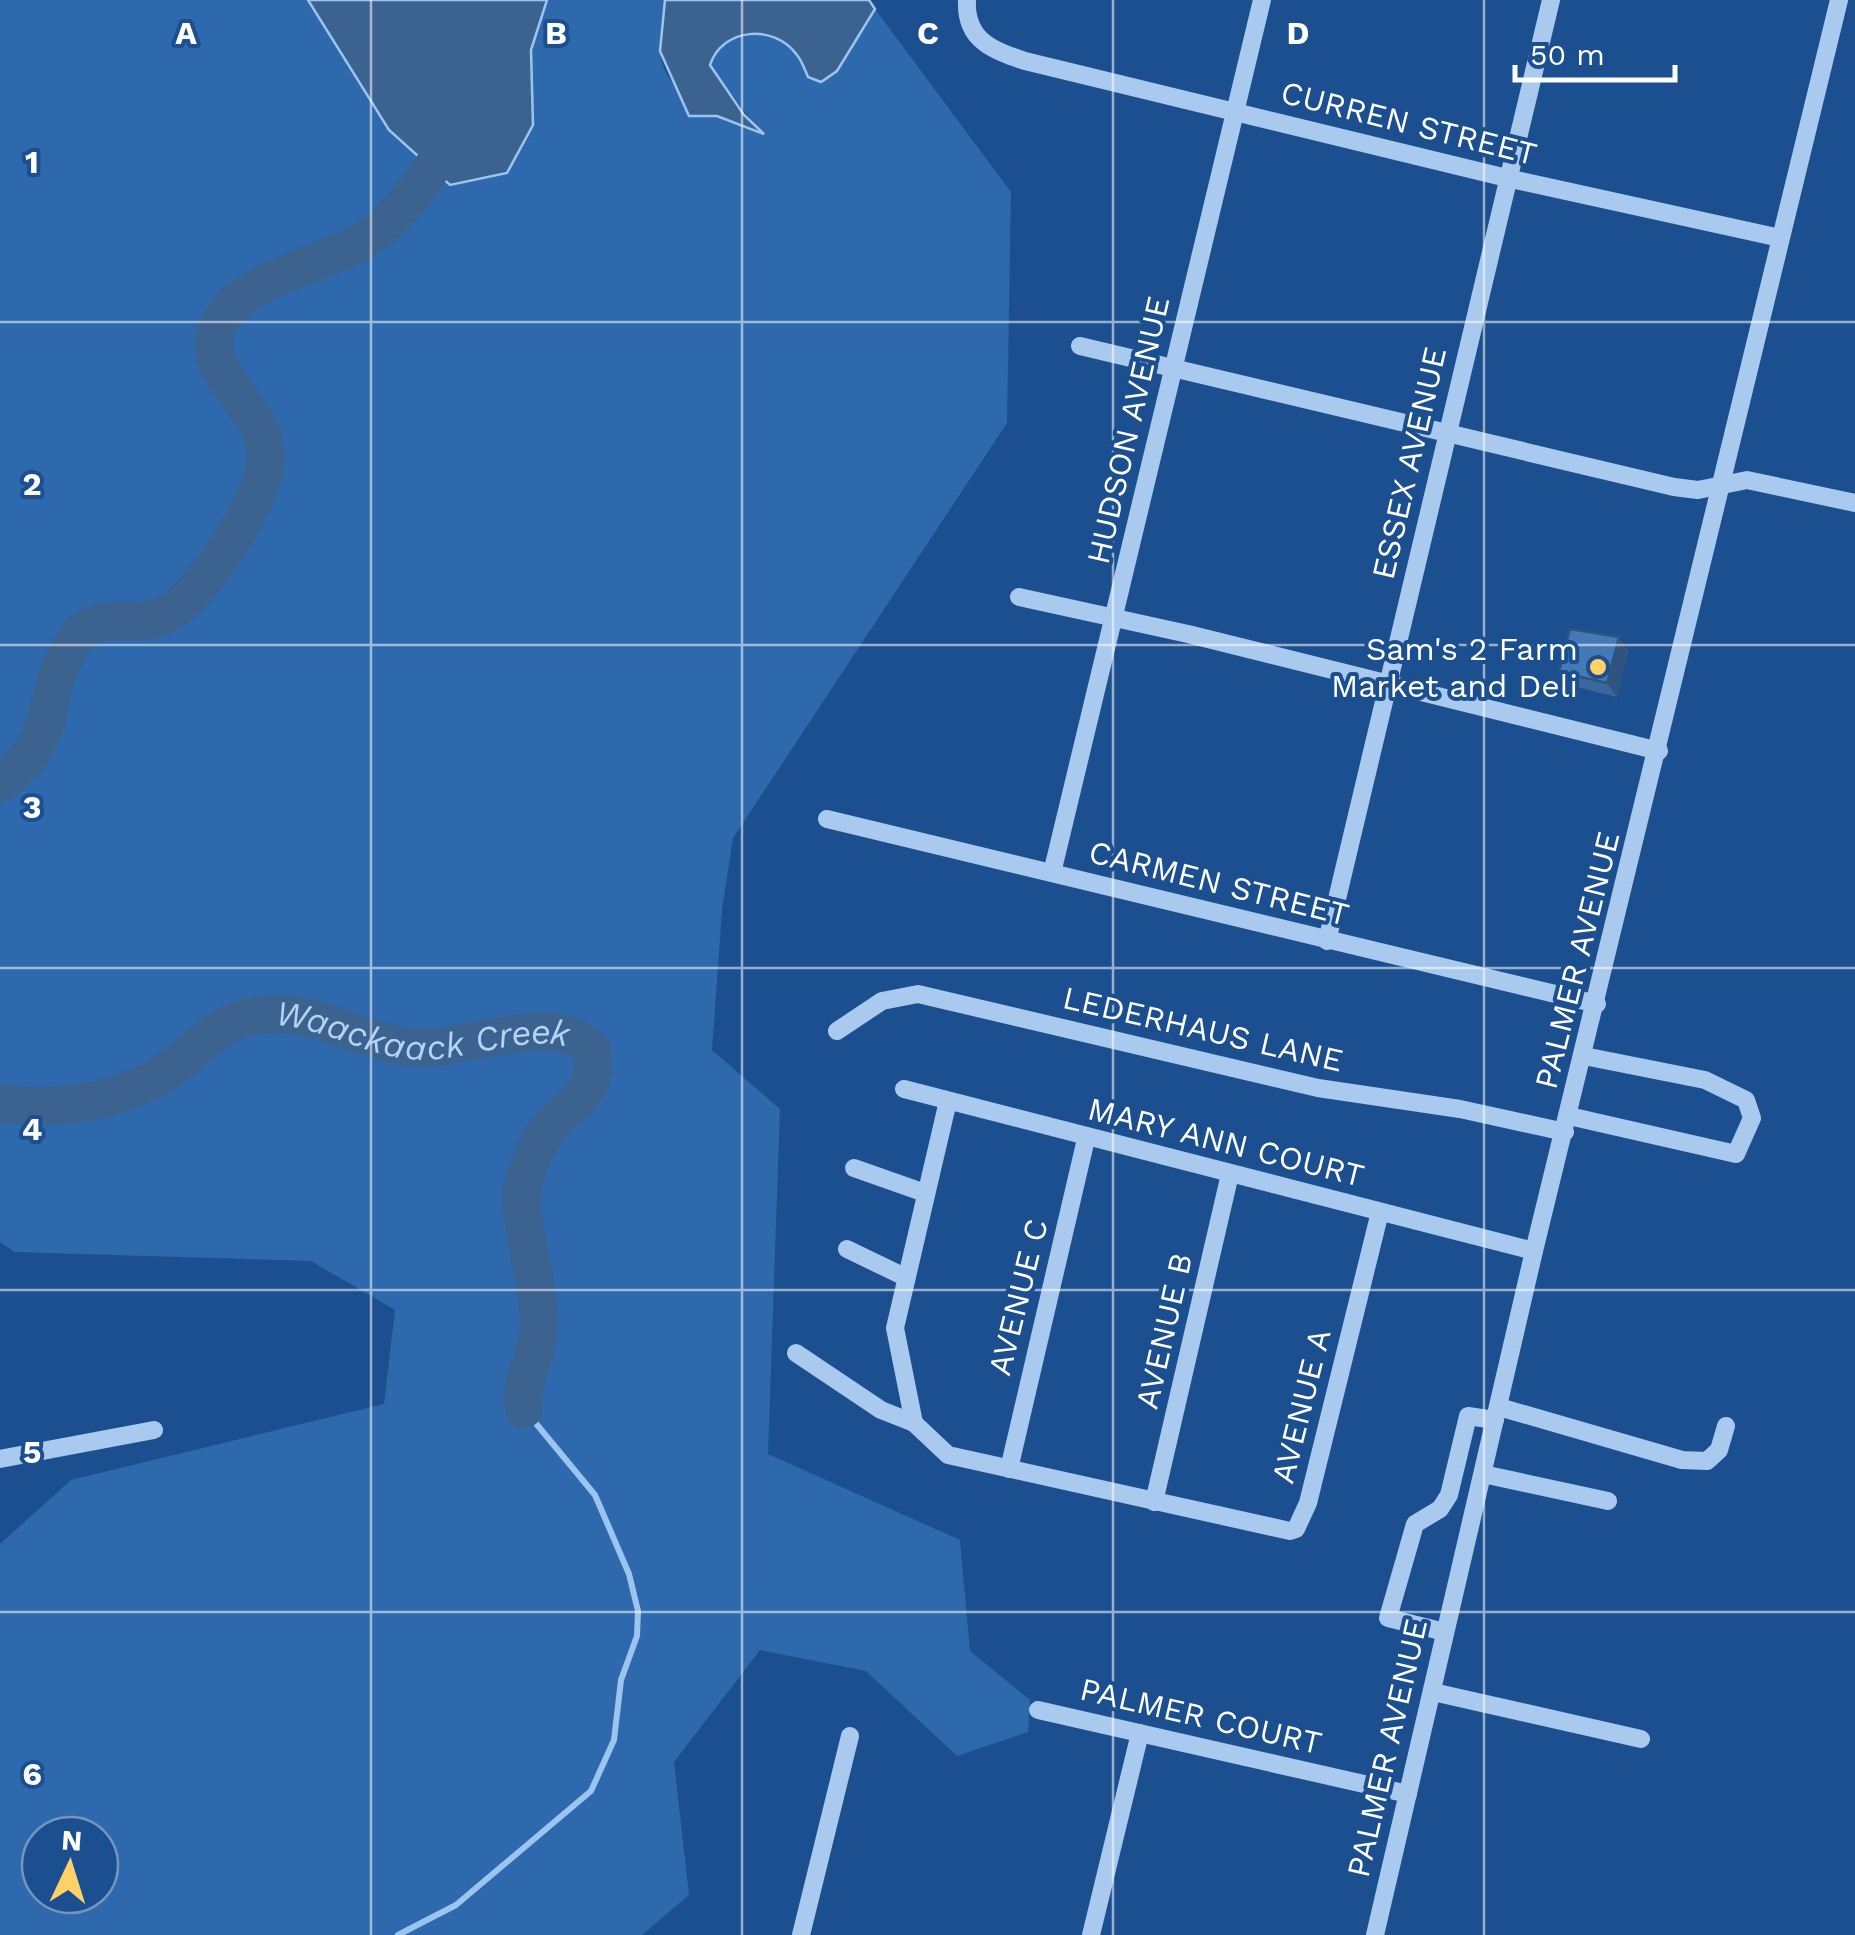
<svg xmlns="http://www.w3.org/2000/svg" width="1855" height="1935" viewBox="0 0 1855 1935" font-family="'Work Sans',sans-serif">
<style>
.green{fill:#2e69ad;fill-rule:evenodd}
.water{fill:#3c6290;stroke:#9cc4f0;stroke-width:2.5}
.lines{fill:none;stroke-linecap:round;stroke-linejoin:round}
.stream{stroke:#9cc4f0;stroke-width:6}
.river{stroke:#3c6290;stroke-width:38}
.minor{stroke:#a9c9ee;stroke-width:18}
.wall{fill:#3a679d}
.shaded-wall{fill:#305480}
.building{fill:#4478b7;stroke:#305480;stroke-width:2.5}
.grid{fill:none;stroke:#fff;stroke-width:2.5;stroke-opacity:0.55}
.poi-dot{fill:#ffd166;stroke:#1b4f8f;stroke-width:4}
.labels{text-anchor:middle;stroke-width:8;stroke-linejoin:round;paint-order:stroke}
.street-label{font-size:32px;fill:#fff;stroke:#1b4f8f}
.poi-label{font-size:32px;fill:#fff;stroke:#1b4f8f;text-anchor:end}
.water-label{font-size:35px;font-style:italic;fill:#b5d3f5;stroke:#1b4f8f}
.grid-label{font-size:32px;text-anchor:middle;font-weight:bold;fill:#fff;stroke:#1b4f8f;stroke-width:8;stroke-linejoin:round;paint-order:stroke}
</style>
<rect width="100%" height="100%" fill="#1b4f8f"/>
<!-- green -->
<path class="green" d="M0,0H308L389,130L507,173L533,125L531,50L547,0H665C664,15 660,31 660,47C660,97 722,118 760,132L710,65C723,29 774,23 797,55C802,61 805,70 808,77L837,71L875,9L1011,192L1007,423L733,838L722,910L712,1050L780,1109L768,1454L960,1540L970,1651L1030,1700L1028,1732L957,1756L866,1671L760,1650L674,1762L689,1895L642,1935H0V1544L71,1480L384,1404L395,1310L311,1261L14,1252L0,1242ZM40,1835H100V1895H40Z"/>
<!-- water -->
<g class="water">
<polygon points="308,0 547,0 531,50 533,125 507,173 450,185 389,130"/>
<path d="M665,0H869L875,9L837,71L821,82L808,77C805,70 802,61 797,55C774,23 722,28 710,65L744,115L764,134L717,116H689L660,51Z"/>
</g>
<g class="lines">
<!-- stream -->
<polyline class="stream" points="398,1935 456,1905 591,1791 614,1740 621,1680 637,1636 638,1611 629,1574 595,1495 524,1409"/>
<!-- river -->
<g class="river">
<path d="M0,783C66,737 36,694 75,640C97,609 127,629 158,618C198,604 258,508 265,467C275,405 187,374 222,318C250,274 331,265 373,234C412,207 429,163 462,132"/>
<path id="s1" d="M0,1103C49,1112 112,1102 156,1078C188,1060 208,1029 245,1018C307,999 363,1048 423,1048C470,1048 559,1010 592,1050C597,1094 579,1096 554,1122C535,1142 527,1169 521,1194C521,1239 546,1300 537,1342C532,1368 519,1382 524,1409"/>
</g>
<!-- minor -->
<g class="minor">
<path d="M967,0C965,40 992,50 1025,61L1507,178L1780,238"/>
<polyline points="1080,346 1674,487 1698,490 1747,480 1855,503"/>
<polyline points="1019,597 1188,634 1659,751"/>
<polyline points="827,819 1597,1004"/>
<polyline points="1052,873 1262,0"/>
<polyline points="1327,941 1551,0"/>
<polyline points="837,1031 882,1001 918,994 1318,1088 1460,1109 1565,1132"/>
<polyline points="904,1089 1534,1251"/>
<polyline points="1569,1116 1736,1154 1752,1118 1746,1100 1705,1080 1584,1056"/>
<polyline points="854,1168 925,1193"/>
<polyline points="847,1249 905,1277"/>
<polyline points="796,1353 881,1410 914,1423 948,1455 1290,1531 1296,1529 1308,1503 1380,1212"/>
<polyline points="1499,1407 1682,1460 1707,1461 1719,1450 1726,1426"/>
<polyline points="914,1423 895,1328 948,1101"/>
<polyline points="0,1459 154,1430"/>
<polyline points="1009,1469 1086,1139"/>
<polyline points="1483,1474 1608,1501"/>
<polyline points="1154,1502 1230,1174"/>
<polyline points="1445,1632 1388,1618 1415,1524 1440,1509 1449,1495 1468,1416 1495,1420"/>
<polyline points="1433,1692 1641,1739"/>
<polyline points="1038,1710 1408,1794"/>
<polyline points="801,1935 850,1736"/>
<polyline points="1091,1935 1140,1733"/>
<polyline points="1375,1935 1534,1251 1839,0"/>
</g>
</g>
<!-- wall -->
<polygon class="wall" points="1628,650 1617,697 1568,685 1559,672"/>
<!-- shaded-wall -->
<polygon class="shaded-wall" points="1619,637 1628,650 1617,697 1607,683"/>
<!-- building -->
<polygon class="building" points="1570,629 1619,637 1607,683 1559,672"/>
<!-- grid -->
<path class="grid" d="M371,0V1935M742,0V1935M1113,0V1935M1484,0V1935M0,322H1855M0,645H1855M0,968H1855M0,1290H1855M0,1612H1855"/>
<!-- markers -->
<circle class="poi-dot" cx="1598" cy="667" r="10"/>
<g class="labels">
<!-- street labels -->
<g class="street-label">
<text transform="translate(1409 123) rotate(14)" y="11">CURREN STREET</text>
<text transform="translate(1128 430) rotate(-77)" y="11">HUDSON AVENUE</text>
<text transform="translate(1409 463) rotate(-77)" y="11">ESSEX AVENUE</text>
<text transform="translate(1219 883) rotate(14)" y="11">CARMEN STREET</text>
<text transform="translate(1577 960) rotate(-76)" y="11">PALMER AVENUE</text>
<text transform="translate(1203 1029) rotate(13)" y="11">LEDERHAUS LANE</text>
<text transform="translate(1226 1142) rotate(14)" y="11">MARY ANN COURT</text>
<text transform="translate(1018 1297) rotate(-76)" y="11">AVENUE C</text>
<text transform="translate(1164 1331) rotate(-77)" y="11">AVENUE B</text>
<text transform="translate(1301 1406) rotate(-76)" y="11">AVENUE A</text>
<text transform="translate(1201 1716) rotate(13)" y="11">PALMER COURT</text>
<text transform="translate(1387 1748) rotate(-77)" y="11">PALMER AVENUE</text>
</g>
<!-- poi labels -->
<g class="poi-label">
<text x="1578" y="660">Sam's 2 Farm<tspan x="1578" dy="37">Market and Deli</tspan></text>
</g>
<!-- water labels -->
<g class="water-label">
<text dy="12" stroke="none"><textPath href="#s1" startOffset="450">Waackaack Creek</textPath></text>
</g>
</g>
<g class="grid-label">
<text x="186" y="44">A</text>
<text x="556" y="44">B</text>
<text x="928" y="44">C</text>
<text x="1298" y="44">D</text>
<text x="32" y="173">1</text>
<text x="32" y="495">2</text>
<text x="32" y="818">3</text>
<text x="32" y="1140">4</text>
<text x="32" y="1463">5</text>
<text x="32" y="1785">6</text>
</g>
<!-- north arrow -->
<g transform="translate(70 1865) rotate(4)"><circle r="48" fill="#1b4f8f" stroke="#7695bc" stroke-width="2.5"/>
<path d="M0-8L18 38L0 25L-18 38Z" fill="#ffd166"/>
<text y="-15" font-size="28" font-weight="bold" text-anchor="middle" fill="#ffffff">N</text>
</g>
<!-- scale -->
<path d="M1515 65v15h160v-15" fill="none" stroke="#ffffff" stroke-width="5"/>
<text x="1530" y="65" font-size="30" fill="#ffffff" stroke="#1b4f8f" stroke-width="8" paint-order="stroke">50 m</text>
</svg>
